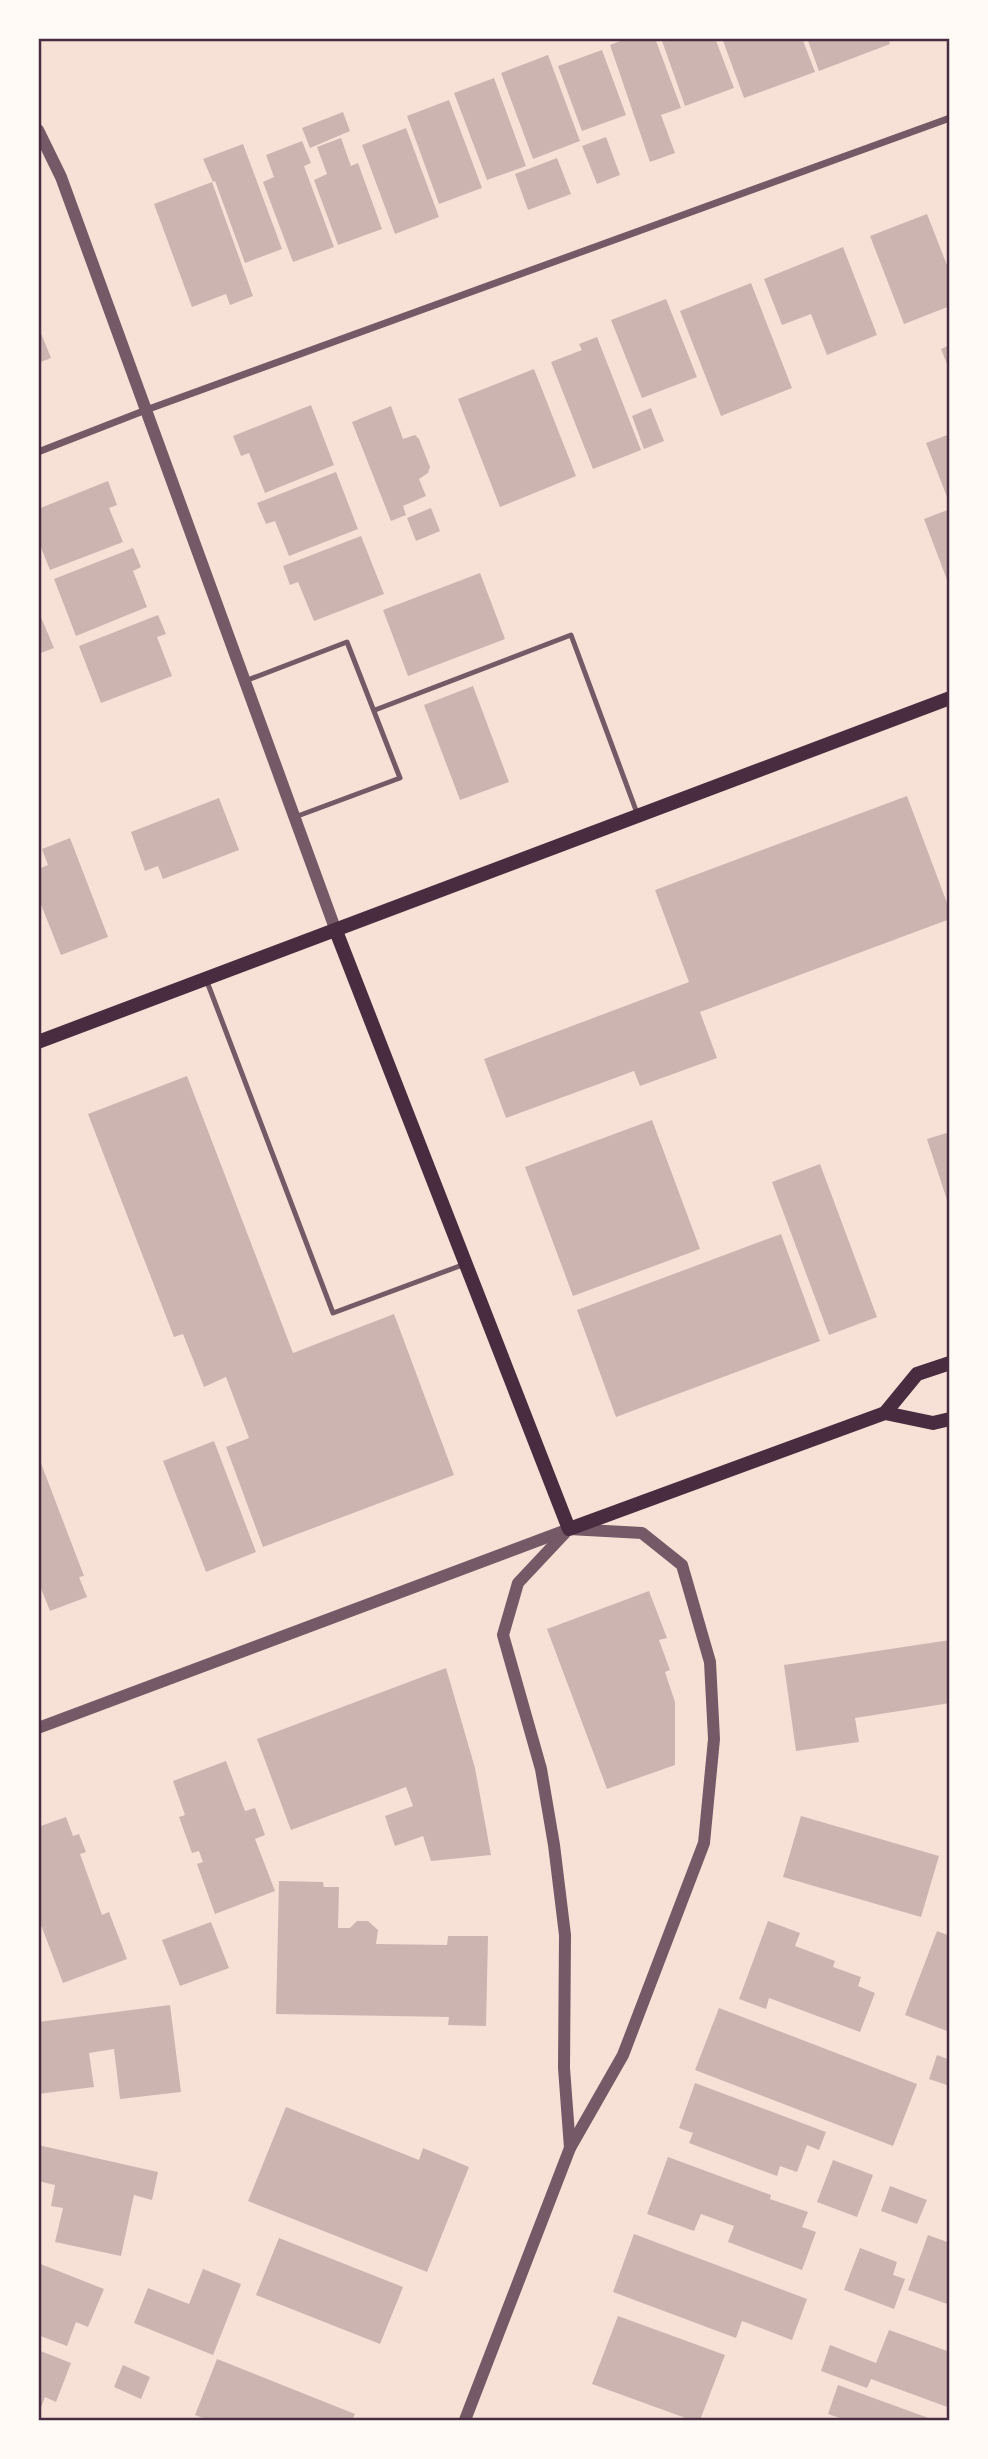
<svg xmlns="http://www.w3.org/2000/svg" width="988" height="2459" viewBox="0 0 988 2459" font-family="'PT Sans Narrow',sans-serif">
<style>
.building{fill:#ccb4b1}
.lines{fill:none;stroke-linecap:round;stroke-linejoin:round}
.service{stroke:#755966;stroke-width:5}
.minor{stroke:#755966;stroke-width:7}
.tertiary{stroke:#755966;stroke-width:12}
.secondary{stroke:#4a2c40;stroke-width:14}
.neatline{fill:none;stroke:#4a2c40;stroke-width:2.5}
</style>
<rect width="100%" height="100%" fill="#f7e1d7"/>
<!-- building -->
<g class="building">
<polygon points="628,38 655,38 681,108 661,115 675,153 650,162 610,45"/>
<polygon points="661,38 715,38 734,88 685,106"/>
<polygon points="722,38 802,38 815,72 744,98"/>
<polygon points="807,38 888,38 890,44 819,71"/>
<polygon points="602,50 626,115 582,131 558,66"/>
<polygon points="548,55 580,141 533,159 501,73"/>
<polygon points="494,78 526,166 487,180 454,93"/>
<polygon points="449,100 482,188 439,204 407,116"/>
<polygon points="343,112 350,131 310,148 302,128"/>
<polygon points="406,128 439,217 395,234 362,145"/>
<polygon points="606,137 620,175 597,184 582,146"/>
<polygon points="341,138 351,166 358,163 382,229 338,245 314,180 327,174 317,147"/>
<polygon points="302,141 311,163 304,166 334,247 293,262 263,182 274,177 266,155"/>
<polygon points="243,144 282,249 245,263 215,181 213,182 203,159"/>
<polygon points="557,158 571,194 528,210 515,174"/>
<polygon points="212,182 253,296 230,305 226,294 192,307 154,204"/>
<polygon points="927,214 950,273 950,306 904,324 870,236"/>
<polygon points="843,247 877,335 827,355 811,314 782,325 764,279"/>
<polygon points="751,283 792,388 721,416 680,311"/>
<polygon points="666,299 697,377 642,398 611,320"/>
<polygon points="38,326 51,358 38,363"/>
<polygon points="597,337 641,450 593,469 551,362 582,350 579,344"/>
<polygon points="950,345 950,369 949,369 941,349"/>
<polygon points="534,369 576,476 500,507 458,399"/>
<polygon points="311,405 334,465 265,493 249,453 241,456 233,436"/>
<polygon points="391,406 403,439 415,435 419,439 430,467 428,473 419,479 426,496 403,506 406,515 391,521 352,422"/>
<polygon points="651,408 664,441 644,449 632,416"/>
<polygon points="950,434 950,502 949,502 926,443"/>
<polygon points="336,472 358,529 289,556 275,521 266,524 257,503"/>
<polygon points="108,481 117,505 109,508 123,542 50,570 38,540 38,509"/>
<polygon points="431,508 440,531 416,541 407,518"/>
<polygon points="950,509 950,585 949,585 924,519"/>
<polygon points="361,536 384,594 314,621 298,582 290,585 283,566"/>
<polygon points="133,548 141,567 133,571 147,607 76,636 54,579"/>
<polygon points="480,573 505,639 408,676 383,610"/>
<polygon points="38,610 54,648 38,654"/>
<polygon points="158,615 166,634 157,637 172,676 101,703 79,646"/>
<polygon points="473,686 509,782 460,800 424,705"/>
<polygon points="907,796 950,911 950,919 700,1012 717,1058 640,1086 634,1071 506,1118 484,1059 689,982 655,890"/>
<polygon points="219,798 239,850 163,879 158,866 145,871 131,832"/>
<polygon points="70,838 108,937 61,955 38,897 38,869 48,865 42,849"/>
<polygon points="187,1076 293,1353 394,1314 454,1475 263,1547 226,1447 249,1438 226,1377 204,1387 183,1334 174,1337 88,1114"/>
<polygon points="652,1120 700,1249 573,1296 525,1167"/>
<polygon points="950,1132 950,1206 949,1206 927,1139"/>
<polygon points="820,1164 877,1317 829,1335 772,1182"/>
<polygon points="781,1234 820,1341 616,1417 577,1310"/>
<polygon points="214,1441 256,1552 206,1572 163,1461"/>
<polygon points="39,1458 84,1576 79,1577 87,1597 50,1611 38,1581"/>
<polygon points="649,1591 667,1638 659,1640 670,1670 665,1672 675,1702 675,1765 607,1789 547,1629"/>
<polygon points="950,1640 950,1703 855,1718 859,1742 796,1751 784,1665"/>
<polygon points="446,1668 475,1768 491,1855 431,1861 423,1836 395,1846 385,1816 413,1806 406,1787 291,1830 257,1739"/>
<polygon points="226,1761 245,1811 255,1808 265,1835 255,1839 275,1891 215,1914 197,1864 203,1862 199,1851 192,1853 179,1817 185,1815 173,1781"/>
<polygon points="801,1816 939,1856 921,1917 783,1877"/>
<polygon points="66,1817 73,1836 79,1834 86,1852 80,1854 102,1915 109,1912 127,1959 63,1983 38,1917 38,1827"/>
<polygon points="279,1881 323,1882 324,1887 339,1887 338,1928 350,1928 357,1921 368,1921 378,1930 376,1944 447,1945 448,1936 488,1936 486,2026 448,2025 449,2017 276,2014"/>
<polygon points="768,1921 800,1933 795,1946 835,1961 833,1967 861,1977 858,1986 875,1993 860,2032 769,1998 766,2009 739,1999"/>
<polygon points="211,1922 229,1968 180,1986 162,1940"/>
<polygon points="937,1931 950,1936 947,2031 905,2015"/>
<polygon points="170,2005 181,2092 120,2099 114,2049 89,2053 94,2087 38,2094 38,2022"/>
<polygon points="719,2008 917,2084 893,2146 695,2070"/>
<polygon points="937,2055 950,2060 950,2086 929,2079"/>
<polygon points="695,2083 826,2132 819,2150 807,2145 797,2172 780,2166 777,2176 689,2143 693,2133 679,2128"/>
<polygon points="286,2107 419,2160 423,2148 469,2167 427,2272 248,2201"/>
<polygon points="38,2145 158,2172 152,2200 134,2195 121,2256 55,2242 63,2208 51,2206 55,2185 38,2181"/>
<polygon points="668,2157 771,2195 770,2199 808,2212 802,2227 816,2232 802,2270 728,2242 734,2226 701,2214 694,2231 647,2214"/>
<polygon points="833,2160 873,2175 857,2217 817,2202"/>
<polygon points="890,2186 927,2200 917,2224 881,2211"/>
<polygon points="634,2234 807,2299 792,2340 742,2321 736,2338 613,2292"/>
<polygon points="928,2235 950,2243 950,2305 908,2290"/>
<polygon points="279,2238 403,2287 380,2344 256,2295"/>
<polygon points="860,2248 897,2262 893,2275 905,2279 894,2309 844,2290"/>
<polygon points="38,2263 104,2289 88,2327 76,2322 67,2346 38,2335"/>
<polygon points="203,2269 241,2284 213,2355 134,2323 148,2288 189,2304"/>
<polygon points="618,2316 725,2355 700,2420 691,2420 592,2384"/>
<polygon points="889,2330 950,2352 950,2408 871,2379 867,2388 821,2371 830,2345 876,2363"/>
<polygon points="38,2350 71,2363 56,2402 45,2397 39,2413"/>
<polygon points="217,2359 355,2414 352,2420 208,2420 195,2415"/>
<polygon points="123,2365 150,2377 141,2399 114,2387"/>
<polygon points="838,2385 934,2420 846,2420 828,2414"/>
</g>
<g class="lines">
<!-- service -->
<g class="service">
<polyline points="245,681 347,642 400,778 295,817"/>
<polyline points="375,710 571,635 637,813"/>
<polyline points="206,979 333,1313 465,1264"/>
</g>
<!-- minor -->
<polyline class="minor" points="38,452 146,410 950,118"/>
<!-- tertiary -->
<g class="tertiary">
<polyline points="38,130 61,177 336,931"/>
<polyline points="565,1533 518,1583 503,1635 541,1769 554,1845 565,1935 564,2068 570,2148"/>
<polyline points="38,1728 569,1529 642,1533 682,1565 710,1662 714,1739 704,1843 623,2055 570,2148 465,2420"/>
</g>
<!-- secondary -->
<g class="secondary">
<polyline points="336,931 569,1529 885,1413 917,1374 950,1363"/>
<polyline points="38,1042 950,698"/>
<polyline points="885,1413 933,1423 950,1419"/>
</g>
</g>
<!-- border -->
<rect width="988" height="2459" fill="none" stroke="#fffaf5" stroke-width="80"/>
<rect x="40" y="40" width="908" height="2379" class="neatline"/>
</svg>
